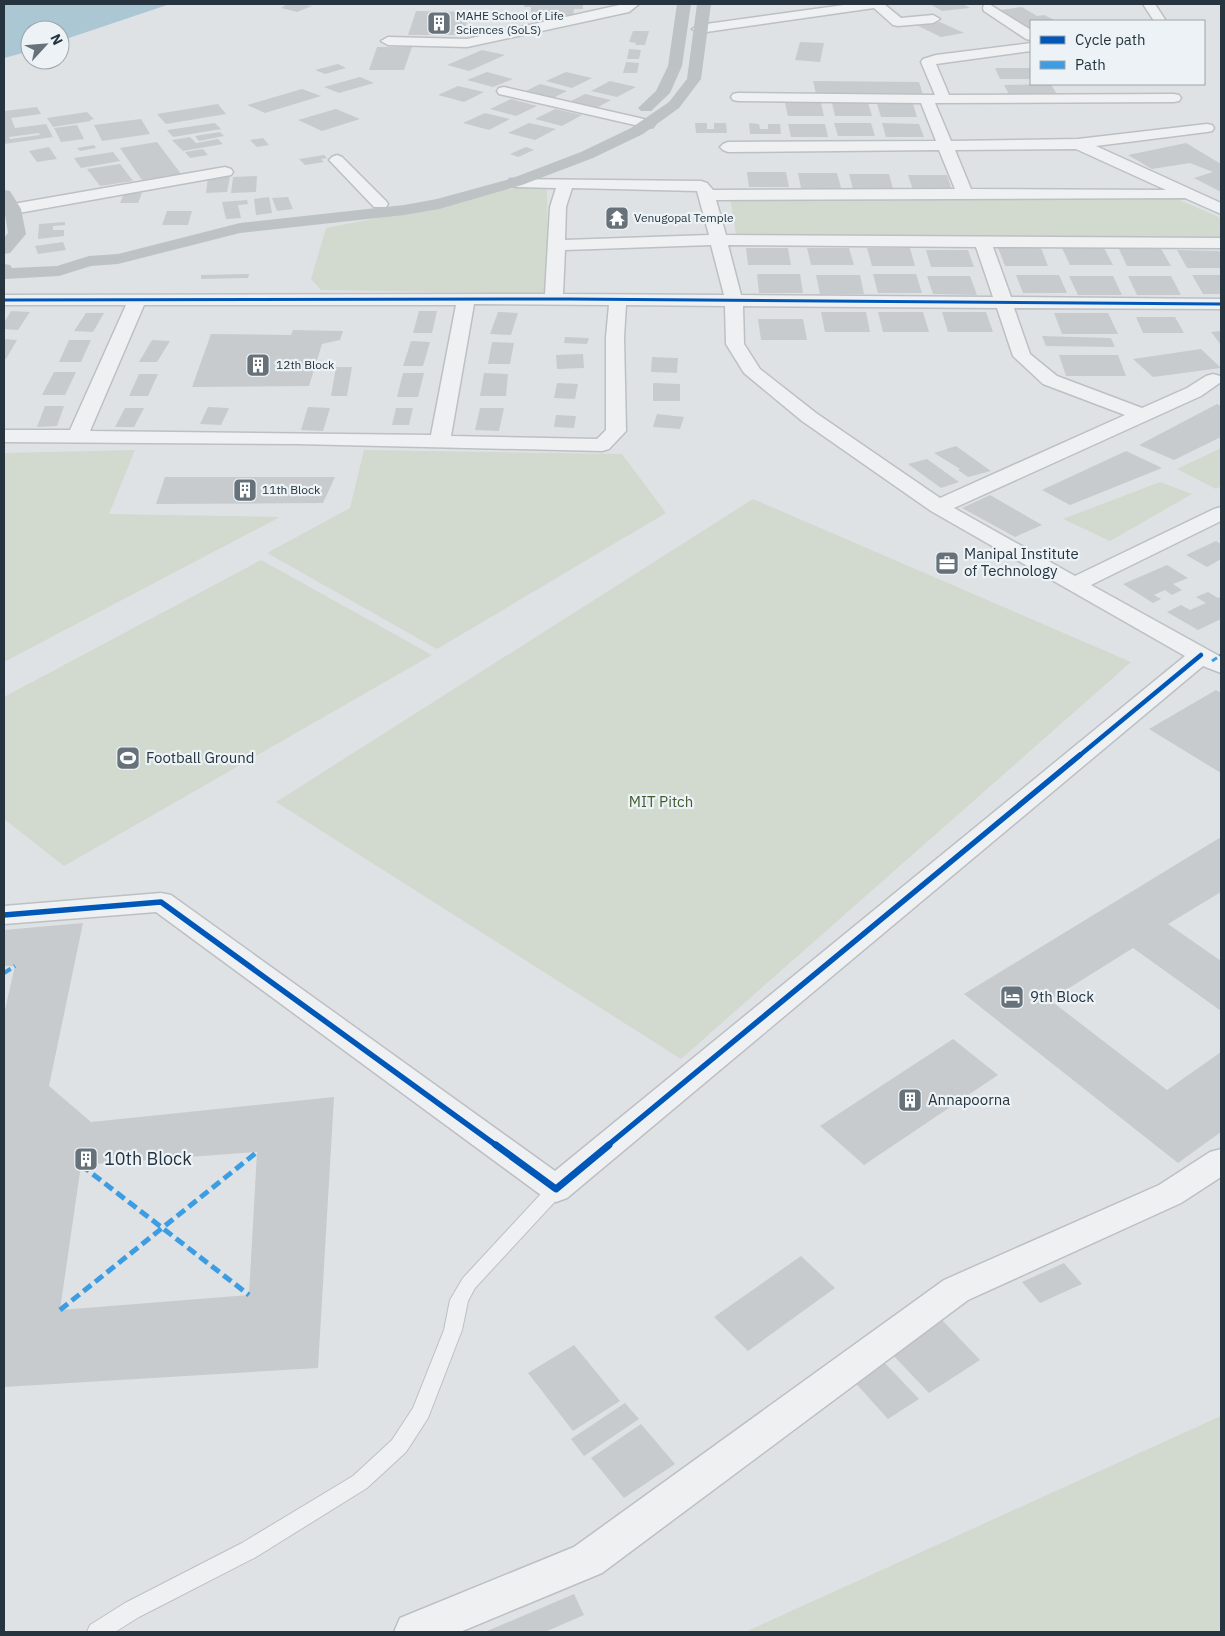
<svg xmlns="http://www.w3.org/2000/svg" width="1225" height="1636" viewBox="0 0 1225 1636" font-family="'IBM Plex Sans',sans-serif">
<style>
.green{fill:#d2d9cf}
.water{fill:#aac7d3}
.building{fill:#c7cbcd;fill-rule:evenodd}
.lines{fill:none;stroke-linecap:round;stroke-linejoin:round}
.lane-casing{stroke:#bdc0c3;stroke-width:2}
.street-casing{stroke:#bdc0c3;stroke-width:3}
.lane{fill:#eef0f2;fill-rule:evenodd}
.street{fill:#eef0f2;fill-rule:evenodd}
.secondary{fill:#bdc2c5;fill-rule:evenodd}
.quiet-far2{stroke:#3c9de3;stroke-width:3;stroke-dasharray:6 3;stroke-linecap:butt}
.quiet-far1{stroke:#3c9de3;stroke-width:4;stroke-dasharray:8 4;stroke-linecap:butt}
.quiet{stroke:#3c9de3;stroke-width:5;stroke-dasharray:10 5;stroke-linecap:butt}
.cycleway-far3-casing{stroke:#ecf2f5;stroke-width:5}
.cycleway-far2-casing{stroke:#ecf2f5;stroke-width:7}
.cycleway-far1-casing{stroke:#ecf2f5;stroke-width:9}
.cycleway-casing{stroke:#ecf2f5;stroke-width:10}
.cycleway-far3{stroke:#0057b8;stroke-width:3}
.cycleway-far2{stroke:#0057b8;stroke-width:4.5}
.cycleway-far1{stroke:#0057b8;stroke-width:5.5}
.cycleway{stroke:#0057b8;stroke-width:7}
.labels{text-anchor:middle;stroke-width:4.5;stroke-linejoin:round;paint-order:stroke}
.far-poi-label{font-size:12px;fill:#25343f;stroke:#ecf2f5;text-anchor:start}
.poi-label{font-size:15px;fill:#25343f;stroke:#ecf2f5;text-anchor:start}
.park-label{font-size:15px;fill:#435b31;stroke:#ecf2f5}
.near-poi-label{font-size:18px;fill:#25343f;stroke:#ecf2f5;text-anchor:start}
</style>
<rect width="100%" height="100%" fill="#dfe2e5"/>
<!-- green -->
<g class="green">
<polygon points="517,187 547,188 548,294 321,290 311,279 326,228 455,203"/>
<polygon points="921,196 1177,199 1221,218 1221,239 736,235 730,197"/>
<polygon points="1221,448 1221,486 1216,489 1177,469"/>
<polygon points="135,450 109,514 280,517 4,662 4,453"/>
<polygon points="364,450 622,454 666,513 437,649 267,553 350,508"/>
<polygon points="1160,482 1192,494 1110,541 1063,519"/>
<polygon points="753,499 1131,662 681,1059 276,802"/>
<polygon points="261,560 432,655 64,866 4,819 4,697"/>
<polygon points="1221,1416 1221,1632 745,1632"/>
</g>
<!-- water -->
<polygon class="water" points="4,4 170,4 60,41 60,30 30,30 30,51 4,58"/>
<!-- building -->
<g class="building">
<polygon points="287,4 309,4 306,5 312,6 297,12 281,8"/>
<polygon points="525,4 583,4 583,9 574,9 573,15 531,15 531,7 524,7"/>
<polygon points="930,4 963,4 970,8 942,11"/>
<polygon points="1022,7 1037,16 1044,15 1057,21 1031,21 1031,30 1029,30 994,11"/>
<polygon points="416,11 470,12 463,35 408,35"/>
<polygon points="940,22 964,33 941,37 918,26"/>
<polygon points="633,31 649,31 645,45 635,45 636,43 629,42"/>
<polygon points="800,42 824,43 820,62 795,60"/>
<polygon points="377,47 412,47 404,70 369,70"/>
<polygon points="629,49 641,50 639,59 627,59"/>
<polygon points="482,50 505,55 469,71 447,65"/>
<polygon points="626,62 639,63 637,73 623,73"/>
<polygon points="338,64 346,68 325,74 315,70"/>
<polygon points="995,68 1031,68 1031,79 1000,79"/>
<polygon points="487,72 513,79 493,87 467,80"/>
<polygon points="566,72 592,78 572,88 546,81"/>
<polygon points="360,77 374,83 339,93 324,87"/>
<polygon points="610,81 636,87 617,97 591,91"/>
<polygon points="813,81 919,82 923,95 816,94"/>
<polygon points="540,84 567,91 547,101 520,94"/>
<polygon points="1051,84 1059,98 1011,98 1004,85"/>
<polygon points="458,86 484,92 464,102 438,95"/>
<polygon points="302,89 321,96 265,113 247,105"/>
<polygon points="585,94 611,100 591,111 565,104"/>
<polygon points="511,99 537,106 516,116 490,109"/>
<polygon points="785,103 821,103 824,116 788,116"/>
<polygon points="832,103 868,103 872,116 835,116"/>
<polygon points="218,104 226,114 166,124 157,114"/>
<polygon points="877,104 913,104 917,117 881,117"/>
<path d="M37,107L41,114L11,118L15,128L46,124L53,137L4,144V111ZM39,133L40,135L10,139L9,137Z"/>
<polygon points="336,109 360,119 322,131 298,120"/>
<polygon points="555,109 582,115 562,126 535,119"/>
<polygon points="87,112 94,119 90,120 91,121 53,127 47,118"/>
<polygon points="485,113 510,119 489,130 463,123"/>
<polygon points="141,119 150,134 102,141 94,125"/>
<polygon points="215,123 221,129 173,137 167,130"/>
<polygon points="529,123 556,129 535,140 508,133"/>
<polygon points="695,123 707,123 707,129 714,129 714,123 726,123 727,133 696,133"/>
<polygon points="749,123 759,124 760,129 768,129 768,124 780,124 781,134 750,134"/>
<polygon points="834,123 871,123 875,136 838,136"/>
<polygon points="882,123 919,124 924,137 886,137"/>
<polygon points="788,124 825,124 828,137 791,137"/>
<polygon points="77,125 84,139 61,142 54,128"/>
<polygon points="220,132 224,136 199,141 195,136"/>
<polygon points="190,137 196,143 218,139 223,144 183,151 172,140"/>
<polygon points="263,138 269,145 257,147 250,140"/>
<polygon points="157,142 181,174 142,180 120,148"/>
<polygon points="1186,143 1221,164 1221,192 1194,178 1213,172 1190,163 1152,169 1128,155"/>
<polygon points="94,145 96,148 80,151 77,148"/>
<polygon points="49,147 57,159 37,162 29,151"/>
<polygon points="526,147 534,150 518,157 510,154"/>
<polygon points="203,149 208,155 190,158 185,152"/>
<polygon points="113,152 120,161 81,168 74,158"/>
<polygon points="324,155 327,158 321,159 324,162 305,165 299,159"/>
<polygon points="120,164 133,181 100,186 87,169"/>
<polygon points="747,172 786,172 789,187 749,187"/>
<polygon points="798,173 837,173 841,188 801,188"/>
<polygon points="849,174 889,174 893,189 853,189"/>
<polygon points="908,175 947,175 952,190 913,190"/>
<polygon points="257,176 256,192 231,193 233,177"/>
<polygon points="208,177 230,177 227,192 206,193"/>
<polygon points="124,193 142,193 138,203 120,203"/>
<polygon points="269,197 272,213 256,215 254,199"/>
<polygon points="288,197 293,209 277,211 272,198"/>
<polygon points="247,200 248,204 238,205 241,218 226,219 222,202"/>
<polygon points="167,211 192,211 188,225 162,225"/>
<polygon points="65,222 65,225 53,226 53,230 64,230 64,236 38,239 39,224"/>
<polygon points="63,242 66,250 38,254 35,246"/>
<polygon points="746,248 788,248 791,265 748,265"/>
<polygon points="807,248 849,248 854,265 811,265"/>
<polygon points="867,248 910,248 915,266 872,266"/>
<polygon points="998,248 1041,248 1048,266 1005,266"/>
<polygon points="1062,248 1104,248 1113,265 1070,265"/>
<polygon points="1119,249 1161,249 1171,266 1127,266"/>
<polygon points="926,250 968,250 974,267 931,267"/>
<polygon points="1177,250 1219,251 1221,254 1221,268 1187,268"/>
<polygon points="249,274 248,278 201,279 201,275"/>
<polygon points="757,274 800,274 803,293 759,293"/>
<polygon points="873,274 916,274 922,293 878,293"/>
<polygon points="816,275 860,275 864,294 820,294"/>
<polygon points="1016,275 1059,275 1067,293 1023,293"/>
<polygon points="1192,275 1221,275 1221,294 1203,294"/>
<polygon points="927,276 970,276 977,295 933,294"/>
<polygon points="1069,276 1113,276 1122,295 1078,295"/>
<polygon points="1128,276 1171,276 1181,295 1137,295"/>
<polygon points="11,311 30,312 18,330 4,329 4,323"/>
<polygon points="419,311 437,311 432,333 413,333"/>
<polygon points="498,312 518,313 511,335 490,334"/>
<polygon points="821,312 866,312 870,332 825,332"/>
<polygon points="878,312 923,312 929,332 883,332"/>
<polygon points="942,312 986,312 993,332 948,332"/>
<polygon points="86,313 104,313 93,332 74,331"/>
<polygon points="1054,313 1108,313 1118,334 1062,334"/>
<polygon points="1136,317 1175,317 1184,333 1143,333"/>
<polygon points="758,319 803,319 807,340 761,340"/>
<polygon points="293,330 343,331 340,340 322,344 309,386 192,387 211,334 291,335"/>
<polygon points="1221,331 1221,345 1211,332"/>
<polygon points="1042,336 1111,338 1115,347 1046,346"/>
<polygon points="565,337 589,338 587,344 564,343"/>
<polygon points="4,339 17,340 6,359 4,359"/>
<polygon points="69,340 91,340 81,362 59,362"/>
<polygon points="152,340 170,341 157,362 139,362"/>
<polygon points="411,341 430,342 423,366 403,366"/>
<polygon points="492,342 514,343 510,364 488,364"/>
<polygon points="1201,349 1221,368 1153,377 1133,359"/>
<polygon points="583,354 584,368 557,369 556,355"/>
<polygon points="1059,355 1118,355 1126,376 1066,376"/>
<polygon points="652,357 678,358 677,373 651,372"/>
<polygon points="336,367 352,367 347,396 331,396"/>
<polygon points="54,372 76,372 65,395 42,395"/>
<polygon points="403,373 424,373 418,397 397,397"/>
<polygon points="484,373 508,374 506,396 480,396"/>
<polygon points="139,374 158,374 148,396 129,396"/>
<polygon points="557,383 578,384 575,399 554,398"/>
<polygon points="653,383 680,384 680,401 653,401"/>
<polygon points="1217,404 1221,406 1221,437 1174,460 1139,445"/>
<polygon points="45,406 64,406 57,426 37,427"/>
<polygon points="208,407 229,408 221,425 200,424"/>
<polygon points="308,407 330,408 323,431 301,430"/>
<polygon points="125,408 144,408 134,427 115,427"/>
<polygon points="396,408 413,408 409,425 392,425"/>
<polygon points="480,408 504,408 499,431 475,430"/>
<polygon points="657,414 684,417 680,429 653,427"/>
<polygon points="556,415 576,416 574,428 554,427"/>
<polygon points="956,446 991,471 968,477 958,470 960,469 934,453"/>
<polygon points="1126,451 1162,468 1070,505 1042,490"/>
<polygon points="927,459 959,482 941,488 908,464"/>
<polygon points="165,477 335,477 323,503 156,504"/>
<polygon points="990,495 1042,525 1015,537 962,508"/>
<polygon points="1216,541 1221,544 1221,559 1207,567 1186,555"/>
<polygon points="1167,565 1188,578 1173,584 1182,590 1172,595 1165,590 1154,595 1161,599 1153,603 1123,584"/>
<polygon points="1208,592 1218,598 1221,597 1221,619 1198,630 1167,612 1181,605 1190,610 1206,603 1196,597"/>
<polygon points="1216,690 1221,693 1221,773 1149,729"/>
<polygon points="1221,837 1221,892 1168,924 1221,961 1221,1011 1133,948 1050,1000 1167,1090 1221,1052 1221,1132 1178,1163 964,994"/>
<path d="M83,923L49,1086L91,1122L334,1097L318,1368L4,1387V1014L15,966H4V930ZM257,1152L249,1295L60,1310L81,1165Z"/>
<polygon points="953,1039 998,1075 864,1165 820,1126"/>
<polygon points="801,1256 835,1288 748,1351 714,1317"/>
<polygon points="1064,1263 1082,1284 1040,1303 1022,1282"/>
<polygon points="942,1320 980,1360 929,1393 891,1353"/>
<polygon points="574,1345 620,1401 573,1431 528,1373"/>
<polygon points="881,1359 919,1399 888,1419 851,1378"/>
<polygon points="625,1403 639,1419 584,1456 571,1439"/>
<polygon points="641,1424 675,1464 624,1498 591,1458"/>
<polygon points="574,1594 584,1615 545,1632 485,1632"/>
</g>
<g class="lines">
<!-- lane casing -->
<g class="lane-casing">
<polygon id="lane" points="556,1182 562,1184 564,1189 562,1194 475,1288 468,1301 462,1330 428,1418 406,1452 367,1488 256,1557 139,1617 115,1632 87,1632 90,1625 125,1603 242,1543 353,1476 392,1440 413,1408 444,1330 450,1300 463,1278 550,1184"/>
</g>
<!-- street casing -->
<g class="street-casing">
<g id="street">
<polygon points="624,4 639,4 629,12 467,47 388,45 381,41 388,37 467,39"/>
<polygon points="851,4 884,4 901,18 933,15 940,19 933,23 898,26 893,25 874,8 699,33 692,29 699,25"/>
<polygon points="989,4 1031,30 1031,40 1026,39 984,11 983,8 984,5"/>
<polygon points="1143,4 1155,4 1166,21 1154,21"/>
<path d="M1031,43V51L936,64L949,95L1174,94L1179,95L1181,98L1179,101L1174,102L935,103L951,141L1078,139L1207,124L1212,125L1214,128L1212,131L1207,132L1096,146L1221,203V214L1185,198L716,200L726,235L1221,238V248L993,247L1011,297L1221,299V309L1014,308L1030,354L1057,376L1142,408L1187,388L1206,376L1213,374L1220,376L1221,382L1201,396L954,508L1075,576L1214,509L1221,507V521L1091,585L1221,657V673L1203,666L567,1198L556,1202L545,1198L156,912L4,924V906L161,893L171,895L555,1171L1185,656L931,511L802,421L744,373L726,344L725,306L626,305L624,337L626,431L609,449L602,451L297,444L4,442V430H70L126,305H4V295L545,294L550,207L556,188L516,187L510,185L508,182L510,179L701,181L707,183L713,190L955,189L939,150L728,152L723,150L720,147L723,144L728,142L936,141L921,103L738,101L733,100L731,97L733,94L738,93L935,95L921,62L923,59L936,55ZM1076,149L1166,190L971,189L955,150ZM572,188L697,191L709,235L565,240L566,207ZM711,245L724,295L563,294L565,250ZM728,245L976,247L993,297L741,295ZM474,304L609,305L606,337V430L597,439L451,436ZM144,305H456L431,435L90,431ZM743,306L997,308L1013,356L1043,384L1125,415L940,498L816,413L760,369L744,344Z"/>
<polygon points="504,87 648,120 653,121 655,124 653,127 648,128 499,94 497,91 499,88"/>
<polygon points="337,155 342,157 386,201 388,204 386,207 374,207 332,163 329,160 332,157"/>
<polygon points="225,167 231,169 233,172 231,175 13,214 7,212 5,209 7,206 13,204"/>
<polygon points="1221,1149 1221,1177 1181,1203 968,1300 602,1573 460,1632 394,1632 400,1618 574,1547 944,1280 1159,1185 1210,1152"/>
</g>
</g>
<!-- lane -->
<use href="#lane" class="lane"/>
<!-- street -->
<use href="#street" class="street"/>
<!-- secondary -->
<g class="secondary">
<polygon points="677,4 691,4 682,66 670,93 651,111 641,111 638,108 656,91 668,66"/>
<polygon points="697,4 711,4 701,79 679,108 643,134 593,158 522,185 439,209 404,215 240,233 118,264 91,266 59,276 4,279 4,264 10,265 12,268 57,266 89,256 118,254 240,223 404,205 437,199 510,179 581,152 631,128 669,102 687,79"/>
<polygon points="4,190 10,191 21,209 26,234 10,253 4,254 4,238 8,233 4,208"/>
</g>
<!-- quiet-far2 -->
<polyline class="quiet-far2" points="1212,661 1221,655"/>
<!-- quiet-far1 -->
<polyline class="quiet-far1" points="4,973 15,966"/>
<!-- quiet -->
<g class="quiet">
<polyline points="81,1165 249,1295"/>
<polyline points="60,1310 257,1152"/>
</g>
<!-- cycleway-far3 casing -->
<g class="cycleway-far3-casing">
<polyline id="cycleway-far3" points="4,300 569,299 1221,304"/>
</g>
<!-- cycleway-far2 casing -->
<g class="cycleway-far2-casing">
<polyline id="cycleway-far2" points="1079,756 1201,655"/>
</g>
<!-- cycleway-far1 casing -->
<g class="cycleway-far1-casing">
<g id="cycleway-far1">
<polyline points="4,915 161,902 497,1146"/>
<polyline points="607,1146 1080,755"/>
</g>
</g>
<!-- cycleway casing -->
<g class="cycleway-casing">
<polyline id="cycleway" points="496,1145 556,1189 609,1145"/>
</g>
<!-- cycleway-far3 -->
<use href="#cycleway-far3" class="cycleway-far3"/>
<!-- cycleway-far2 -->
<use href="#cycleway-far2" class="cycleway-far2"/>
<!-- cycleway-far1 -->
<use href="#cycleway-far1" class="cycleway-far1"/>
<!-- cycleway -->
<use href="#cycleway" class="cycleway"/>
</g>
<!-- icons -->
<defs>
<g id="building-square" transform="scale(1.25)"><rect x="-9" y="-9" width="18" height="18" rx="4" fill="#667179" stroke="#ecf2f5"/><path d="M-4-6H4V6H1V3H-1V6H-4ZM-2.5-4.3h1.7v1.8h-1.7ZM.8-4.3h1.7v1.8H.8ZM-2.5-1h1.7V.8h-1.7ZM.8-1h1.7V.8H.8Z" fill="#fff"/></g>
<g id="temple-square" transform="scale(1.25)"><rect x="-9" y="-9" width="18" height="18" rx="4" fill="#667179" stroke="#ecf2f5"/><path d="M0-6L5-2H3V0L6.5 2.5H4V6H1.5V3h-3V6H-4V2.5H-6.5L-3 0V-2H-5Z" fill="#fff"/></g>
<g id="office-square" transform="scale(1.25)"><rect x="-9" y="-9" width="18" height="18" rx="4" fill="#667179" stroke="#ecf2f5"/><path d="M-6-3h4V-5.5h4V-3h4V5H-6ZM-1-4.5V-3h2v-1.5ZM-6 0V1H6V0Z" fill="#fff"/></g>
<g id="stadium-square" transform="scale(1.25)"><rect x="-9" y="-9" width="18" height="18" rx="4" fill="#667179" stroke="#ecf2f5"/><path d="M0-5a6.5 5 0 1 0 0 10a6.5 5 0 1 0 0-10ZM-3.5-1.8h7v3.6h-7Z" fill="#fff"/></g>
<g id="hotel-square" transform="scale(1.25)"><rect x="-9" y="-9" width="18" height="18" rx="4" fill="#667179" stroke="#ecf2f5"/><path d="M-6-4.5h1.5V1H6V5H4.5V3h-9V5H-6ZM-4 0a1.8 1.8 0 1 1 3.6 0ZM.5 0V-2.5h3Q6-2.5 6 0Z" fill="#fff"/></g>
</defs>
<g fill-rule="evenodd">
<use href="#building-square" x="439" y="23"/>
<use href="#temple-square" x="617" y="218"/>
<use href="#building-square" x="258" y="365"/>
<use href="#building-square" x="245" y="490"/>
<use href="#office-square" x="947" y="563"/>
<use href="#stadium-square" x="128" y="758"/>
<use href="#hotel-square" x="1012" y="997"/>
<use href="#building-square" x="910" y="1100"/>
<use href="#building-square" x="86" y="1159"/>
</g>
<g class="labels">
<!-- far-poi labels -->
<g class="far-poi-label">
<text x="456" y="20">MAHE School of Life<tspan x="456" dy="14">Sciences (SoLS)</tspan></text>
<text x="634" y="222">Venugopal Temple</text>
<text x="276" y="369">12th Block</text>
<text x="262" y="494">11th Block</text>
</g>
<!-- poi labels -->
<g class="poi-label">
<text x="964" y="559">Manipal Institute<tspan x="964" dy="17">of Technology</tspan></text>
<text x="146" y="763">Football Ground</text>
<text x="1030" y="1002">9th Block</text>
<text x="928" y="1105">Annapoorna</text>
</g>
<!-- park labels -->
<g class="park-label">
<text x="661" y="807">MIT Pitch</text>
</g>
<!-- near-poi labels -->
<g class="near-poi-label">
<text x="104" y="1165">10th Block</text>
</g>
</g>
<!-- border -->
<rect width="1225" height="1636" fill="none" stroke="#25343f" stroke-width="10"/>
<!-- legend -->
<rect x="1030" y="20" width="175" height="65" fill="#ecf2f5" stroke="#9ca6ac"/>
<rect x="1040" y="36" width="25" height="8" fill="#0057b8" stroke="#9ca6ac"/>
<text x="1075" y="45" font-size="15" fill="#25343f">Cycle path</text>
<rect x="1040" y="61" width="25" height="8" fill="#3c9de3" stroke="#9ca6ac"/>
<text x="1075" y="70" font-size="15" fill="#25343f">Path</text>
<!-- north arrow -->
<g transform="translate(45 45) rotate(64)"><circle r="24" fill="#ecf2f5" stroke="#9ca6ac"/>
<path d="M0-4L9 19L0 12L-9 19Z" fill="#667179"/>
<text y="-8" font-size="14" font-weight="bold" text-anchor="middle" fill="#25343f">N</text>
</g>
</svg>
